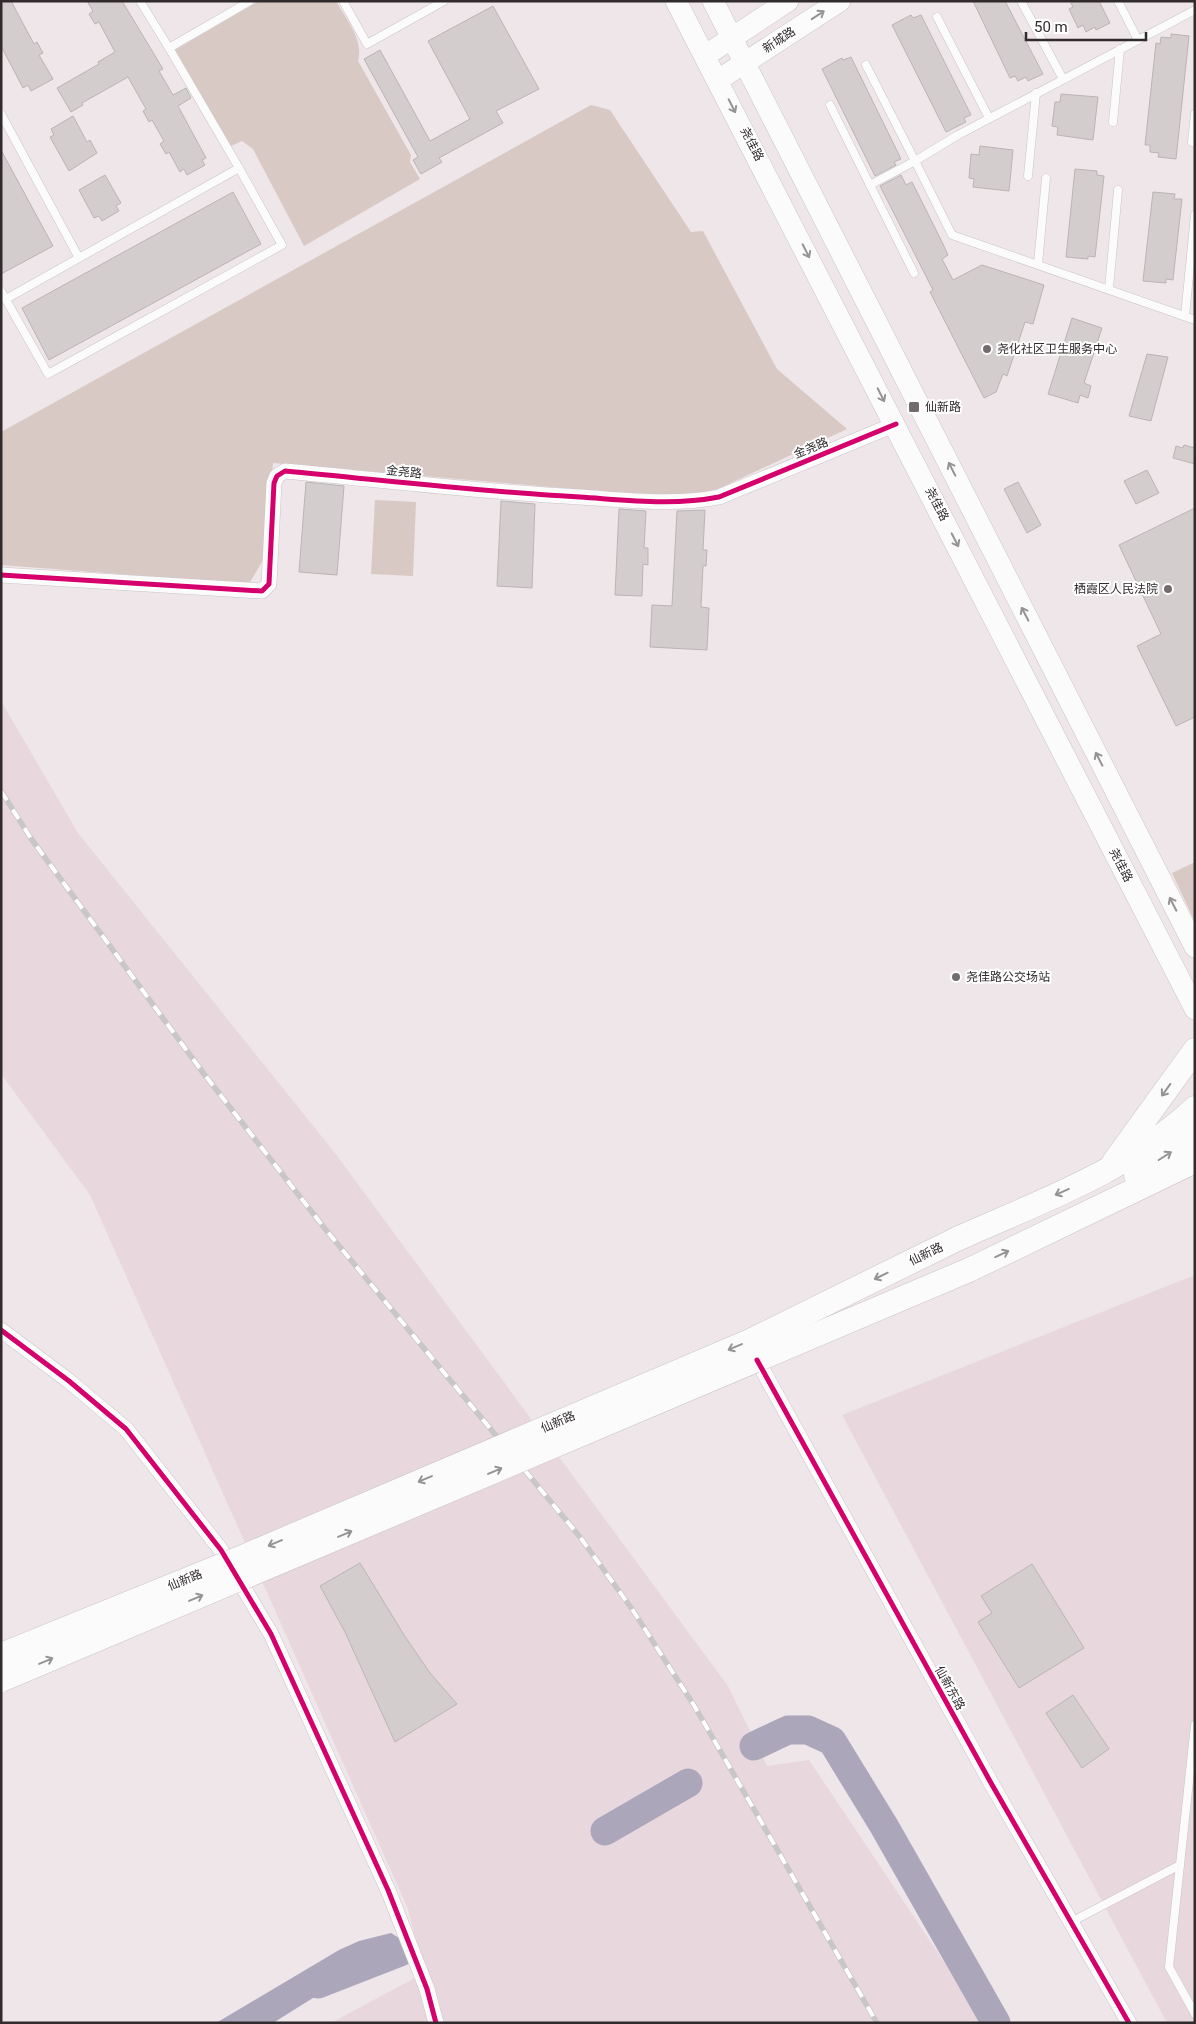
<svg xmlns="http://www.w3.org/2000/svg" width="1196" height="2024" viewBox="0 0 1196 2024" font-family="Roboto,'Noto Sans SC',sans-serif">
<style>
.built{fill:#e8d8de}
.green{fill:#d9c9c4}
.water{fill:#aca6bb}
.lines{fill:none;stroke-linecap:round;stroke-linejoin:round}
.river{stroke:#aca6bb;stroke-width:29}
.building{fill:#d4cdce;stroke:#bbb4b6}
.service-casing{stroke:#cac4c6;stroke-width:9}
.minor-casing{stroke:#cac4c6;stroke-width:16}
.secondary-casing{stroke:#cac4c6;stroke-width:22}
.primary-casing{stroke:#cac4c6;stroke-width:25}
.service{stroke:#fcfbfc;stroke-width:8}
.minor{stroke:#fcfbfc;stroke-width:15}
.secondary{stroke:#fcfbfc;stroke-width:21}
.primary{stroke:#fcfbfc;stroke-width:24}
.rail-casing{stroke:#c8c6c6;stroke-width:5.5}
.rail{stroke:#fff;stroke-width:4;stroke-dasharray:11;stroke-linecap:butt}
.primary-bridge-casing{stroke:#cac4c6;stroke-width:25;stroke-linecap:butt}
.primary-bridge{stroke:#fcfbfc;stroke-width:24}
.cycleway-casing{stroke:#fff;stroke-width:8}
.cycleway{stroke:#d6006c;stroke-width:5}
.oneway{stroke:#969394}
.poi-dot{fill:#736c6f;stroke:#fff;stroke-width:2}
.labels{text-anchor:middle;stroke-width:4;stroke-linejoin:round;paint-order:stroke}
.street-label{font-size:12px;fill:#312b2d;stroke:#fff}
.poi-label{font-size:12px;fill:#312b2d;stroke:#fff;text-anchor:start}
</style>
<rect width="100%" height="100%" fill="#eee6e9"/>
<!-- built -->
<g class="built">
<polygon points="1,701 78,833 335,1153 728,1686 767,1766 809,1760 985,2023 331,2023 424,1973 408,1909 90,1195 1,1074"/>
<polygon points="1195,1275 1195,2023 1167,2023 842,1415"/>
</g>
<!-- green -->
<g class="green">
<path d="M259,1H336C346,19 364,40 358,61L411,155L410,162L420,179L304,246L253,149L242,141L231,146L175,50Z"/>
<polygon points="591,105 610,110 691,232 703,231 777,369 847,429 707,494 643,495 273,463 267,553 249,584 1,565 1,432"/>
<polygon points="375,500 416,502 413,576 371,574"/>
<polygon points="1195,862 1195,922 1172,873"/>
</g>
<!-- water -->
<polygon class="water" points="391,1933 404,1941 273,2023 216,2023 339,1950 359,1941"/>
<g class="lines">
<!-- river -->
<g class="river">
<polyline points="754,1746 788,1730 808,1730 832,1741 884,1826 996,2023"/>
<polyline points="605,1831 688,1783"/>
<polyline points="318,1984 400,1952"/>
</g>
</g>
<!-- building -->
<g class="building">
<polygon points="1,1 11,1 34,44 37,42 43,53 39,55 53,79 31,91 28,85 23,88 1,46"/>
<polygon points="87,1 122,1 163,69 159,71 173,95 186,88 191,98 178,106 206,158 202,160 205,165 187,175 184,169 180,172 169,152 166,154 160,144 164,141 152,120 149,122 143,111 146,109 128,77 82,103 83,105 71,112 57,88 99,64 98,62 115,52 99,22 95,24 89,14 93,11"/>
<polygon points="973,1 1005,1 1043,74 1028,81 1026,77 1018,81 1015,76 1010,78"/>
<polygon points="1070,1 1099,1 1110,23 1096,30 1095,27 1086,32 1083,25 1078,28 1069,9 1073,7"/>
<polygon points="493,6 539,89 496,111 503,123 439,158 442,162 421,174 413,160 418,157 364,59 380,50 430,141 470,119 428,41"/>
<polygon points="911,15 913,18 921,15 971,115 964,118 966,122 946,132 892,25"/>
<polygon points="1171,34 1189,36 1176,159 1158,157 1159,153 1150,152 1150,145 1145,145 1156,43 1160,44 1161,37 1171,38"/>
<polygon points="851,57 901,159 894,162 896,165 875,176 822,69 842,58 843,60"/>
<polygon points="1061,94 1098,97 1093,140 1057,135 1058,127 1052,126 1055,102 1060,102"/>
<polygon points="73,116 87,142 90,140 97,153 69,171 50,137 54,135 51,129"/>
<polygon points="980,146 1013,150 1009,191 973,187 974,179 969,178 971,154 979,155"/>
<polygon points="1,150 53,246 1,274"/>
<polygon points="1075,169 1097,171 1097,175 1104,176 1095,257 1088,256 1088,259 1066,257"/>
<polygon points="105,175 121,203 116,206 119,211 102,221 99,216 94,218 79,190"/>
<polygon points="901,175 906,185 912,182 942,242 948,255 942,259 953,280 982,265 1044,285 1033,324 1025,322 1007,376 1003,374 996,392 984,398 930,292 933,290 880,186"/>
<polygon points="233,192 261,244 49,360 22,308"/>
<polygon points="1153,192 1175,194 1174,199 1182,199 1173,280 1166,279 1166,283 1143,281"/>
<polygon points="1072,318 1102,328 1084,383 1091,386 1088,398 1080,395 1078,403 1048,394"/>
<polygon points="1147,354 1168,357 1151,421 1129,416"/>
<polygon points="1184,445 1195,448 1195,464 1173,458 1176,446 1183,448"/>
<polygon points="1147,470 1159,493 1136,504 1124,481"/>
<polygon points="306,482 344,486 337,575 299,572"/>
<polygon points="1018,482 1041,525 1027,533 1004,489"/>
<polygon points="501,501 535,504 532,588 497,586"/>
<polygon points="1195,508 1195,717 1176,726 1137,646 1161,634 1119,545"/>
<polygon points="619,509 646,511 644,548 648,548 648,565 643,564 642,596 615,595"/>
<polygon points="705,510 703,550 707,550 706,566 703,566 701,607 709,608 707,650 650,647 652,605 672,606 677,511"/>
<polygon points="360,1563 404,1635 430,1673 457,1704 395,1742 345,1632 320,1586"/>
<polygon points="1032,1564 1084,1648 1019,1688 978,1622 992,1613 981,1596"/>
<polygon points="1073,1695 1109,1749 1082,1768 1046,1713"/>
</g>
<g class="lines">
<!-- service casing -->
<g class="service-casing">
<g id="service">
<polyline points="140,1 169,48 250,1"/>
<polyline points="343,1 367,44 444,1"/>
<polyline points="1021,1 1063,79"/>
<polyline points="1118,1 1138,40"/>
<polyline points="1195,10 958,135 915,161 952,235 1195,320"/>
<polyline points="937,17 989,118"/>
<polyline points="169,48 239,168"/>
<polyline points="866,65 915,161 870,185"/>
<polyline points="830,105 914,273"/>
<polyline points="1,114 79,258"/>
<polyline points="1113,122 1120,49"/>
<polyline points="1192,142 1195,114"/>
<polyline points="1028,176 1036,93"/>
<polyline points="1038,264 1046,178"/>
<polyline points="1109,288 1118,190"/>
<polyline points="1,291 48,374 282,245 239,168 6,299"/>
<polyline points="1185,316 1195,215"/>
<polyline points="1195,1725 1169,1967 1195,2014"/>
<polyline points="1071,1922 1180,1865"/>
</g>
</g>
<!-- minor casing -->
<g class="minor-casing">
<g id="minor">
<path d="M1,575L262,591L269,584L274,483L277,476L285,471C383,480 481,492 580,497C626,500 673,506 719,497L896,424"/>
<polyline points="1,1330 69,1381 126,1429 221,1550 271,1634 388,1890 427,1989 436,2023"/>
<polyline points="757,1360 991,1783 1129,2023"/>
</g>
</g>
<!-- secondary casing -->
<g class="secondary-casing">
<g id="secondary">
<polyline points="676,1 1195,1009"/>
<polyline points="713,1 1195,947"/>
<polyline points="706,55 788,1"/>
<polyline points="718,80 840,1"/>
</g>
</g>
<!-- primary casing -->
<g class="primary-casing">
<g id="primary">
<polyline points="1114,1162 1195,1050"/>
<polyline points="1136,1175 1195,1137"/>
<path d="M957,1239C1039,1202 1128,1171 1195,1108"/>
<polyline points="969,1270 1195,1161"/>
</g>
</g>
<!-- service -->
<use href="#service" class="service"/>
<!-- minor -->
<use href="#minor" class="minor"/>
<!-- secondary -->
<use href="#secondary" class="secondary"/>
<!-- primary -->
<use href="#primary" class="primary"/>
<!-- rail casing -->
<g class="rail-casing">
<polyline id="rail" points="1,791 32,840 204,1074 326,1230 580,1537 632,1609 695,1707 877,2023"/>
</g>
<!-- rail -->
<use href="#rail" class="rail"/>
<!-- primary-bridge casing -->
<g class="primary-bridge-casing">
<g id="primary-bridge">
<polyline points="1,1655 245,1556 750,1341 957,1239"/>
<polyline points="1,1680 969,1270"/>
</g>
</g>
<!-- primary-bridge -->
<use href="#primary-bridge" class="primary-bridge"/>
<!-- cycleway casing -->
<g class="cycleway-casing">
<g id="cycleway">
<path d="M1,575L262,591L269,584L274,483L277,476L285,471C383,480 481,492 580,497C626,500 673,506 719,497L896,424"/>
<polyline points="1,1330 69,1381 126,1429 221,1550 271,1634 388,1890 427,1989 436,2023"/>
<polyline points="757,1360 991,1783 1129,2023"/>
</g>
</g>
<!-- cycleway -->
<use href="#cycleway" class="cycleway"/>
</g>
<!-- one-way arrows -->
<defs><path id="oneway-shaft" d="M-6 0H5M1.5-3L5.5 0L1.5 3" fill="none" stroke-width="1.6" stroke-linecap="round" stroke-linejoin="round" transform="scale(1.25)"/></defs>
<g class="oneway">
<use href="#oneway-shaft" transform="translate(818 15) rotate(-33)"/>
<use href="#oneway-shaft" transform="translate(732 106) rotate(63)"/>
<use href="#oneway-shaft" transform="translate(806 251) rotate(63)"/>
<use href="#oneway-shaft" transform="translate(881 395) rotate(63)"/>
<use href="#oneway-shaft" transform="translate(952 469) rotate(-117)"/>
<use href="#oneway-shaft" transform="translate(955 540) rotate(63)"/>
<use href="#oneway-shaft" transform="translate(1025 614) rotate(-117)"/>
<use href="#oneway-shaft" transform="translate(1099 759) rotate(-117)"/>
<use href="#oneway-shaft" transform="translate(1173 904) rotate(-117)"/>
<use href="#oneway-shaft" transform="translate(1166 1090) rotate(126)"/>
<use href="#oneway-shaft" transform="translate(1165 1156) rotate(-32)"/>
<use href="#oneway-shaft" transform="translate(1062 1192) rotate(156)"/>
<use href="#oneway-shaft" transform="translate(1002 1254) rotate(-25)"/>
<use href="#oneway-shaft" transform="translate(881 1276) rotate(154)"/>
<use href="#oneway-shaft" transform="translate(735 1347) rotate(157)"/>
<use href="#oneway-shaft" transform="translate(495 1471) rotate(-23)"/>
<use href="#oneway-shaft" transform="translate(425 1479) rotate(157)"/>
<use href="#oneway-shaft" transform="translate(345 1534) rotate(-23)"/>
<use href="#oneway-shaft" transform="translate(275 1543) rotate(157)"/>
<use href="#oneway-shaft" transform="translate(196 1598) rotate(-23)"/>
<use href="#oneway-shaft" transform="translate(46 1661) rotate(-23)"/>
</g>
<!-- markers -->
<g class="poi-dot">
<circle cx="987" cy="349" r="5"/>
<rect x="908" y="401" width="12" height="12" rx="2.5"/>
<circle cx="1168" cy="589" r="5"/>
<circle cx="956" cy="977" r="5"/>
</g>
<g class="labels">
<!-- street labels -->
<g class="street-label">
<text transform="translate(779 40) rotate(-33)" y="4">新城路</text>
<text transform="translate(752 144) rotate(63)" y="4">尧佳路</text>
<text transform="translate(811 448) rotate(-22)" y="4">金尧路</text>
<text transform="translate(404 472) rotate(6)" y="4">金尧路</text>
<text transform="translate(937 504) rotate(63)" y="4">尧佳路</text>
<text transform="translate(1121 865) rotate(63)" y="4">尧佳路</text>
<text transform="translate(926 1254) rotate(-26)" y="4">仙新路</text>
<text transform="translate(558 1422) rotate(-23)" y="4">仙新路</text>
<text transform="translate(185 1580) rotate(-22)" y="4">仙新路</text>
<text transform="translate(950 1688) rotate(61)" y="4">仙新东路</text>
</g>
<!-- poi labels -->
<g class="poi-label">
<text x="997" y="353">尧化社区卫生服务中心</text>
<text x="925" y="411">仙新路</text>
<text x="1158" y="593" text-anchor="end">栖霞区人民法院</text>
<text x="966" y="981">尧佳路公交场站</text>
</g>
</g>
<!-- border -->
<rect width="1196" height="2024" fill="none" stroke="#312b2d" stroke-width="5"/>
<!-- scale -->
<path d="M1026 32v8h120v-8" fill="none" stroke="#312b2d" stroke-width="2.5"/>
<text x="1034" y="32" font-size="15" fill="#312b2d" stroke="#ffffff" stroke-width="4" paint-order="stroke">50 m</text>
</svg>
